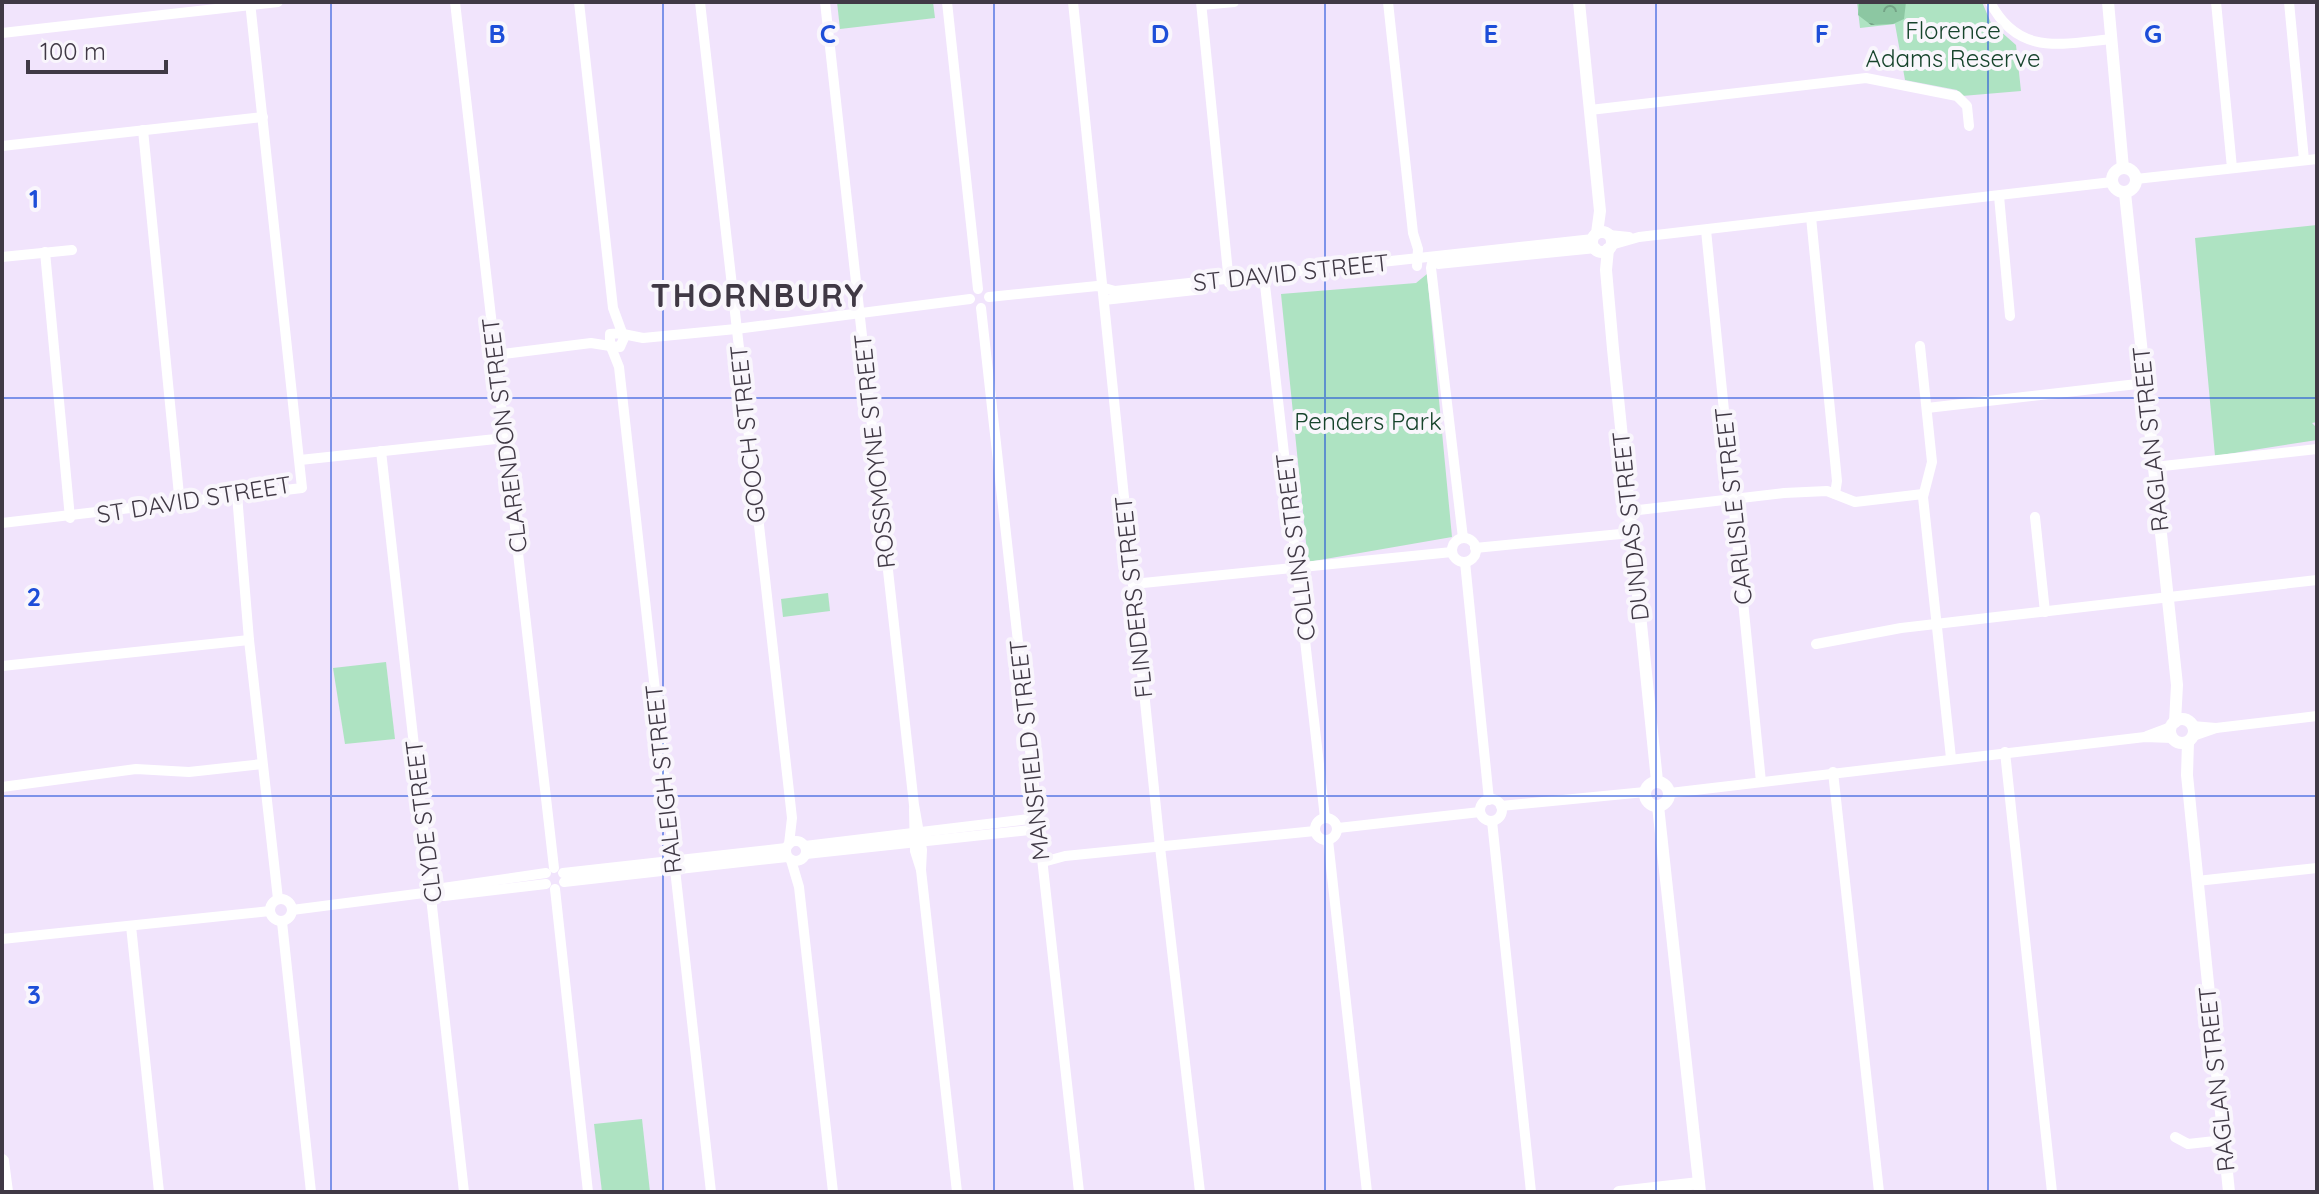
<svg xmlns="http://www.w3.org/2000/svg" width="2319" height="1194" viewBox="0 0 2319 1194" font-family="Quicksand,sans-serif">
<style>
.green{fill:#aee3c2}
.forest{fill:url(#forest-crowns)}
.lines{fill:none;stroke-linecap:round;stroke-linejoin:round}
.minor{stroke:#fff;stroke-width:10}
.tertiary{stroke:#fff;stroke-width:12}
.secondary{stroke:#fff;stroke-width:14}
.grid{fill:none;stroke:#1d4ed8;stroke-width:2;stroke-opacity:0.55}
.labels{text-anchor:middle;stroke-width:8;stroke-linejoin:round;paint-order:stroke}
.park-label{font-size:24px;fill:#17442c;stroke:#f9f6fc}
.street-label{font-size:24px;fill:#403945;stroke:#f9f6fc}
.district-label{font-size:32px;font-weight:bold;letter-spacing:2px;fill:#403945;stroke:#f9f6fc}
.grid-label{font-size:26px;text-anchor:middle;font-weight:bold;fill:#1d4ed8;stroke:#f9f6fc;stroke-width:8;stroke-linejoin:round;paint-order:stroke}
</style>
<defs>
<pattern id="forest-crowns" width="20" height="18" patternUnits="userSpaceOnUse" patternTransform="scale(2)"><rect width="20" height="18" fill="#8cc7a2"/><path d="M2 6a3 3 0 1 1 6 0M12 15a3 3 0 1 1 6 0" fill="none" stroke="#74a386"/></pattern>
</defs>
<rect width="100%" height="100%" fill="#f1e4fc"/>
<!-- green -->
<g class="green">
<polygon points="837,2 933,2 935,18 840,29"/>
<polygon points="1857,2 1982,2 1991,23 2016,45 2021,91 1962,96 1957,90 1905,80 1895,24 1860,28"/>
<polygon points="2317,225 2317,422 2312,423 2317,428 2317,440 2215,456 2195,238"/>
<polygon points="1427,274 1452,537 1308,562 1281,294 1416,283"/>
<polygon points="828,593 830,611 783,617 781,599"/>
<polygon points="386,662 395,739 345,744 333,668"/>
<polygon points="642,1119 650,1192 602,1192 594,1124"/>
</g>
<!-- forest -->
<polygon class="forest" points="1859,2 1906,2 1904,19 1893,24 1871,25 1858,15"/>
<g class="lines">
<!-- minor -->
<g class="minor">
<polyline points="455,2 554,868"/>
<polyline points="579,2 613,308 624,338 620,347 610,346 610,334 622,333"/>
<polyline points="700,2 792,818 789,844"/>
<polyline points="825,2 914,805 922,850 921,870"/>
<polyline points="947,2 978,289"/>
<polyline points="1073,2 1160,847 1200,1192"/>
<polyline points="1201,2 1229,283"/>
<polyline points="1388,2 1413,233 1418,249 1417,266"/>
<path d="M1990,2C2018,56 2060,44 2112,39"/>
<polyline points="2216,2 2232,168"/>
<polyline points="2289,2 2304,160"/>
<polyline points="1202,5 1234,2"/>
<polyline points="2,33 278,2"/>
<polyline points="1590,110 1866,78 1957,96 1967,106 1969,126"/>
<polyline points="143,130 180,505"/>
<polyline points="2,146 263,117"/>
<polyline points="2136,179 2317,159"/>
<polyline points="1999,196 2010,316"/>
<polyline points="1811,217 1837,481 1835,494"/>
<polyline points="1706,230 1761,782"/>
<polyline points="1609,235 1629,237"/>
<polyline points="1611,245 1639,237 2112,182"/>
<polyline points="45,252 70,518"/>
<polyline points="2,257 72,250"/>
<polyline points="1433,258 1431,268 1463,538"/>
<polyline points="1438,264 1596,248"/>
<polyline points="1264,276 1325,818"/>
<polyline points="989,297 1097,286 1115,291 1593,239"/>
<polyline points="1104,300 1204,289"/>
<polyline points="981,308 1079,1192"/>
<polyline points="623,334 643,338 736,329 970,299"/>
<polyline points="1920,346 1932,462 1923,497 1951,758"/>
<polyline points="611,347 619,367 711,1192"/>
<polyline points="495,355 591,343 610,346"/>
<polyline points="1927,408 2146,383"/>
<polyline points="381,451 464,1192"/>
<polyline points="300,460 505,438"/>
<polyline points="2154,467 2317,449"/>
<polyline points="237,495 249,640 278,899"/>
<polyline points="1630,511 1784,493 1827,491 1855,502 1923,494"/>
<polyline points="2035,517 2045,612"/>
<polyline points="2,523 302,488 250,2"/>
<circle cx="1464" cy="550" r="12"/>
<polyline points="1475,548 1631,533"/>
<polyline points="1465,562 1489,800"/>
<polyline points="1133,584 1452,552"/>
<polyline points="1816,644 1901,628 2317,580"/>
<polyline points="2,666 249,640"/>
<polyline points="2192,726 2216,728"/>
<polyline points="2147,736 2171,727"/>
<polyline points="2193,736 2216,728 2317,716"/>
<polyline points="2005,752 2052,1192"/>
<polyline points="1833,772 1879,1192"/>
<polyline points="2,787 136,769 189,772 262,764"/>
<polyline points="1670,793 2145,737 2172,738"/>
<circle cx="1491" cy="810" r="11"/>
<polyline points="1501,806 1645,792"/>
<polyline points="914,809 915,851 921,870 957,1192"/>
<circle cx="1326" cy="829" r="11"/>
<polyline points="1492,821 1531,1192"/>
<polyline points="1338,828 1480,812"/>
<polyline points="1328,840 1367,1192"/>
<circle cx="796" cy="851" r="10"/>
<polyline points="805,846 1038,818"/>
<polyline points="806,854 1039,829"/>
<polyline points="791,860 799,887 833,1192"/>
<polyline points="1043,862 1065,856 1315,831"/>
<polyline points="563,873 786,848"/>
<polyline points="2197,881 2317,868"/>
<polyline points="564,882 787,857"/>
<polyline points="555,889 588,1192"/>
<polyline points="429,890 546,873"/>
<circle cx="281" cy="910" r="11"/>
<polyline points="292,910 424,893 444,896 546,884"/>
<polyline points="282,922 311,1192"/>
<polyline points="131,926 159,1192"/>
<polyline points="2,939 270,911"/>
<polyline points="2175,1137 2188,1144 2224,1140"/>
</g>
<!-- tertiary -->
<g class="tertiary">
<polyline points="1579,2 1600,211 1597,233"/>
<polyline points="2108,2 2123,168"/>
<circle cx="2124" cy="180" r="12"/>
<polyline points="2125,193 2177,685 2175,722"/>
<circle cx="1602" cy="242" r="10"/>
<polyline points="1608,249 1606,270 1613,349 1657,781"/>
<circle cx="2182" cy="731" r="12"/>
<polyline points="2188,742 2187,775 2229,1192"/>
<circle cx="1657" cy="794" r="12"/>
<polyline points="1658,806 1700,1192"/>
<polyline points="1619,1192 1699,1183"/>
</g>
<!-- secondary -->
<polyline class="secondary" points="2,1161 6,1192"/>
</g>
<!-- grid -->
<path class="grid" d="M331,2V1192M663,2V1192M994,2V1192M1325,2V1192M1656,2V1192M1988,2V1192M2,398H2317M2,796H2317"/>
<g class="labels">
<!-- park labels -->
<g class="park-label">
<text x="1953" y="39">Florence<tspan x="1953" dy="28">Adams Reserve</tspan></text>
<text x="1368" y="430">Penders Park</text>
</g>
<!-- street labels -->
<g class="street-label">
<text transform="translate(1291 273) rotate(-6)" y="8">ST DAVID STREET</text>
<text transform="translate(748 434) rotate(-96)" y="8">GOOCH STREET</text>
<text transform="translate(505 435) rotate(-97)" y="8">CLARENDON STREET</text>
<text transform="translate(2151 439) rotate(-96)" y="8">RAGLAN STREET</text>
<text transform="translate(875 451) rotate(-96)" y="8">ROSSMOYNE STREET</text>
<text transform="translate(194 500) rotate(-9)" y="8">ST DAVID STREET</text>
<text transform="translate(1734 506) rotate(-96)" y="8">CARLISLE STREET</text>
<text transform="translate(1631 526) rotate(-96)" y="8">DUNDAS STREET</text>
<text transform="translate(1296 547) rotate(-97)" y="8">COLLINS STREET</text>
<text transform="translate(1134 597) rotate(-96)" y="8">FLINDERS STREET</text>
<text transform="translate(1030 750) rotate(-96)" y="8">MANSFIELD STREET</text>
<text transform="translate(664 779) rotate(-96)" y="8">RALEIGH STREET</text>
<text transform="translate(424 821) rotate(-97)" y="8">CLYDE STREET</text>
<text transform="translate(2217 1079) rotate(-96)" y="8">RAGLAN STREET</text>
</g>
<!-- district labels -->
<g class="district-label">
<text x="758" y="307">THORNBURY</text>
</g>
</g>
<g class="grid-label">
<text x="497" y="43">B</text>
<text x="828" y="43">C</text>
<text x="1160" y="43">D</text>
<text x="1491" y="43">E</text>
<text x="1822" y="43">F</text>
<text x="2153" y="43">G</text>
<text x="34" y="208">1</text>
<text x="34" y="606">2</text>
<text x="34" y="1004">3</text>
</g>
<!-- border -->
<rect width="2319" height="1194" fill="none" stroke="#403945" stroke-width="8"/>
<!-- scale -->
<path d="M28 60v12h138v-12" fill="none" stroke="#403945" stroke-width="4"/>
<text x="40" y="60" font-size="24" fill="#403945" stroke="#f9f6fc" stroke-width="6" paint-order="stroke">100 m</text>
</svg>
